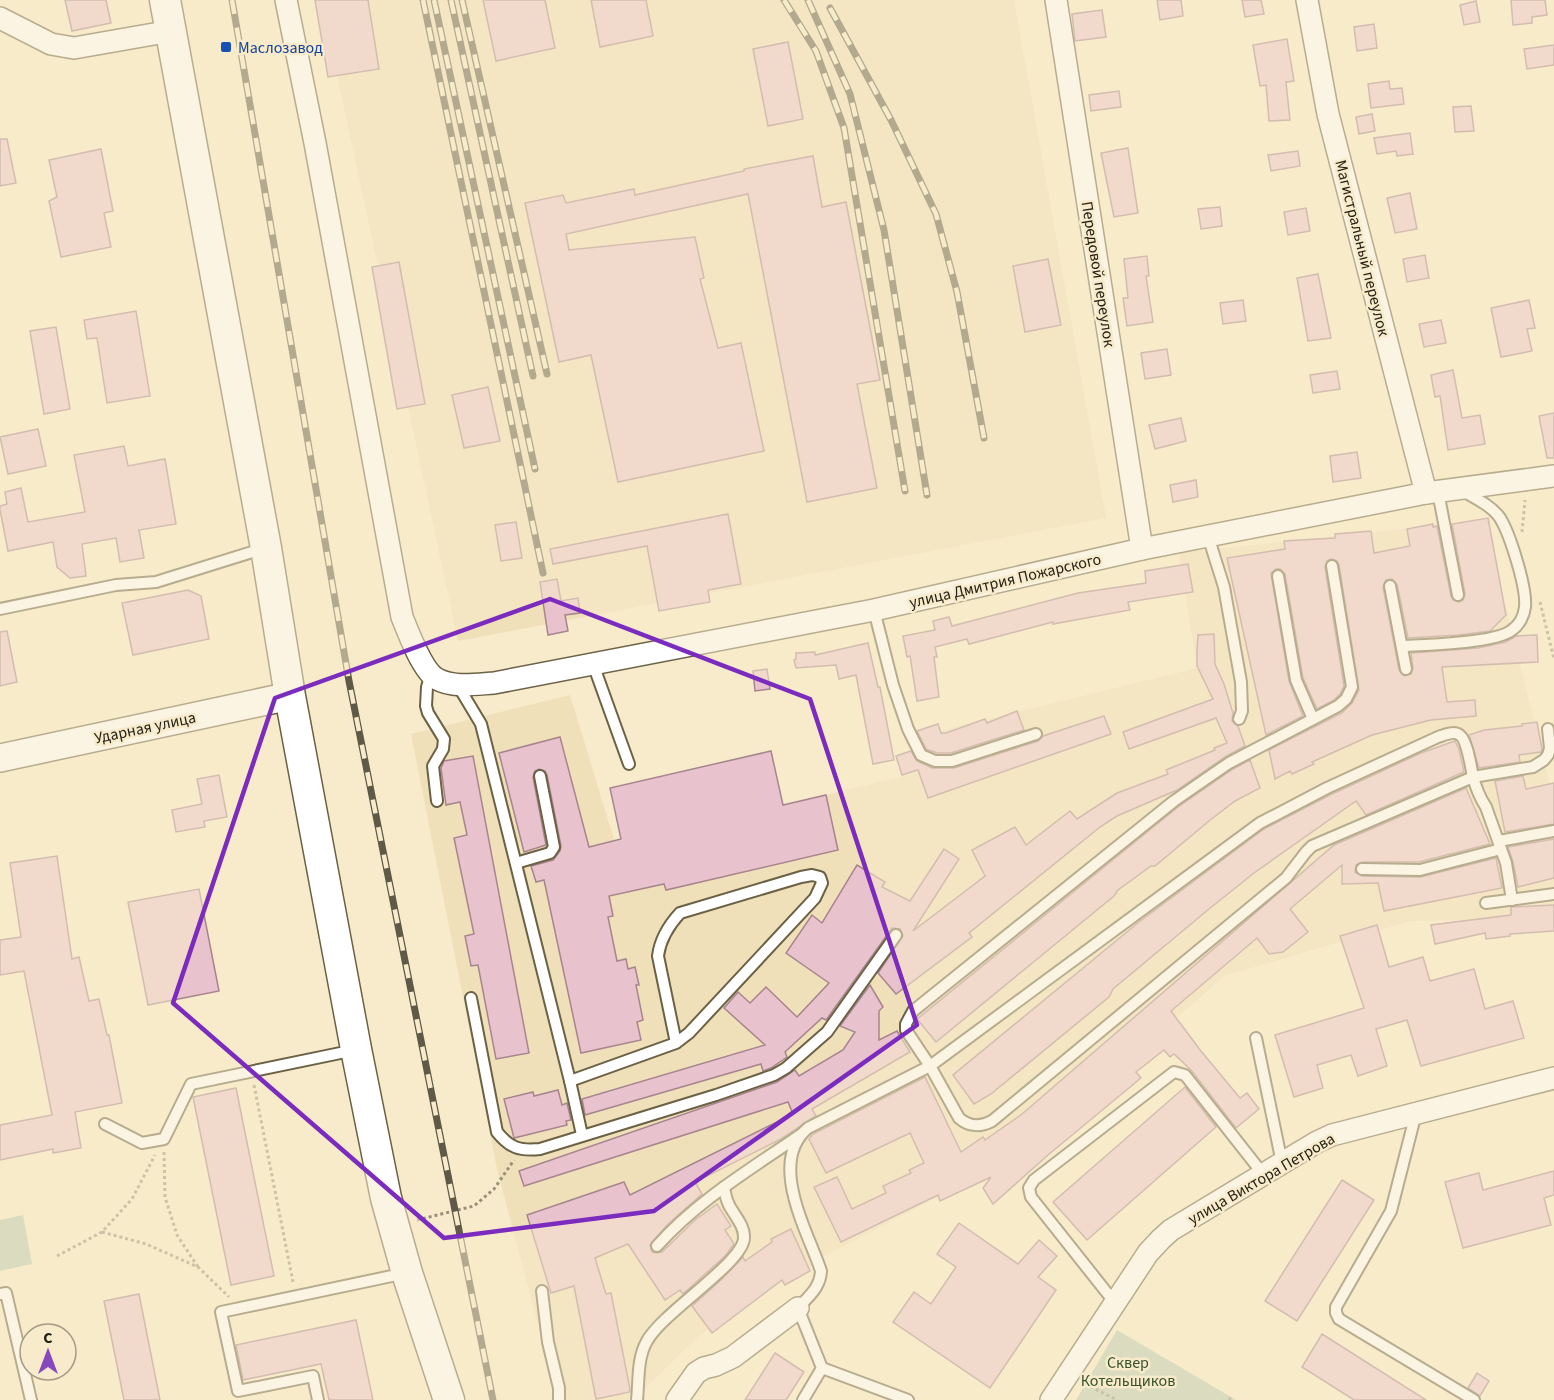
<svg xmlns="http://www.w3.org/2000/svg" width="1554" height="1400" viewBox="0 0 1554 1400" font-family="'Source Sans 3',sans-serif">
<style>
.built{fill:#efe0b9}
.green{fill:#b8c8b1}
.building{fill:#e8c3ce;stroke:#a7858e;stroke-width:1.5}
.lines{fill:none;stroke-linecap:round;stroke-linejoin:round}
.service-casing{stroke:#6b6145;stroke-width:14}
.minor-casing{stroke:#6b6145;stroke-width:24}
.tertiary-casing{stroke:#6b6145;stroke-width:30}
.secondary-casing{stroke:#6b6145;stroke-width:33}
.path{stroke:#999079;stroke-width:3;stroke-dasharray:3 3;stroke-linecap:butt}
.service{stroke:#fff;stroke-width:10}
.minor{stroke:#fff;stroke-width:21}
.tertiary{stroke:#fff;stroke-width:27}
.secondary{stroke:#fff;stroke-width:30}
.rail-casing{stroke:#5f5947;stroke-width:7}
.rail{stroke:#f7ebcb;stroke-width:4.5;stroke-dasharray:14;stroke-linecap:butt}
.marked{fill:none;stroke:#7b2cbf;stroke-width:4.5;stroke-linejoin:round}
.transit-dot{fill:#1a4fb4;stroke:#f7ebcb;stroke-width:2}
.labels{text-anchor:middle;stroke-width:5;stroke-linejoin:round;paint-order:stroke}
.transit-label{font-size:16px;fill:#164399;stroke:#f7ebcb;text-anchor:start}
.street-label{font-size:16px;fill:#252115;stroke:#f7ebcb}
.park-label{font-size:16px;fill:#37522b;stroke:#f7ebcb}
</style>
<rect width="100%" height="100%" fill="#f7ebcb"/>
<!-- built -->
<g class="built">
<polygon points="321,0 1014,0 1106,518 458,641"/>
<polygon points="1484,520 1554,800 1554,919 1411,921 1224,976 1029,1149 821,1258 700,1335 633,1400 558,1400 497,1169 411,734 570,695 616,846 920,772 911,738 1197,668 1179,553"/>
</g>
<!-- green -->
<g class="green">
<polygon points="23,1215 32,1264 0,1271 0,1220"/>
<polygon points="1117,1330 1231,1397 1236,1400 1076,1400"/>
</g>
<!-- building -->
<g class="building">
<polygon points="65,0 106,0 111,23 72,31"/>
<polygon points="315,0 368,0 379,69 328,77"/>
<polygon points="483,0 545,0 555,48 496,61"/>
<polygon points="591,0 646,0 653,36 600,47"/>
<polygon points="1157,0 1181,0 1183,16 1160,20"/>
<polygon points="1242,0 1261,0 1264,14 1245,17"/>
<polygon points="1511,0 1545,0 1547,15 1532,17 1532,23 1513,25"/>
<polygon points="1476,1 1480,22 1464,25 1460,5"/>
<polygon points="1102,10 1106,37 1075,41 1072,14"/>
<polygon points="1374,24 1377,48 1357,51 1354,27"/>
<polygon points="1287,39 1294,81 1286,82 1290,120 1269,121 1266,85 1260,86 1253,45"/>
<polygon points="788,42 803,119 768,126 753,49"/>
<polygon points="1554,45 1554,65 1527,69 1524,49"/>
<polygon points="1389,81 1390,89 1402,88 1404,104 1371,108 1368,84"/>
<polygon points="1119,91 1121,107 1091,111 1089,95"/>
<polygon points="1471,106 1474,131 1455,132 1453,107"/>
<polygon points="1372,114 1375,131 1359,134 1356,117"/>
<polygon points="1410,133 1413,154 1397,156 1396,151 1377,154 1374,138"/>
<polygon points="0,139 7,139 16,183 0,186"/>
<polygon points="1128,148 1138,213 1114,217 1101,153"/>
<polygon points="101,149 113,211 104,213 111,247 61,257 49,201 57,197 49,160"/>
<polygon points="1298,151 1300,166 1271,171 1268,155"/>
<polygon points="813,156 822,207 846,202 880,380 857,384 877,488 807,502 748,194 566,234 569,250 695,237 704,278 700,279 718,348 741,343 764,451 618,482 591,355 559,362 525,203 563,195 566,203 634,189 635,195 744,171 744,169"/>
<polygon points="1410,193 1417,229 1395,233 1387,198"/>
<polygon points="1220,207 1222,226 1201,229 1198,209"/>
<polygon points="1306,208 1310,231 1288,235 1284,212"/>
<polygon points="1425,255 1429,278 1407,282 1403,259"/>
<polygon points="1147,256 1149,276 1146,276 1153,322 1127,326 1123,298 1128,298 1124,259"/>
<polygon points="1048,259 1061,325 1025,332 1013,266"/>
<polygon points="399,262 425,404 397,409 372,267"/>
<polygon points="1318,274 1331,338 1308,341 1297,278"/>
<polygon points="1243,300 1246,321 1223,324 1220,303"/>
<polygon points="1529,300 1535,328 1527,329 1532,351 1501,357 1491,308"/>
<polygon points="136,311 150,396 107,403 97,338 87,339 84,320"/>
<polygon points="1441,320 1446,343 1424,347 1419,324"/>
<polygon points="56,327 70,409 44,414 30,331"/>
<polygon points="1167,349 1171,375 1145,379 1141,353"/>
<polygon points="1453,370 1462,418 1480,415 1485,444 1448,450 1440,396 1435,397 1431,375"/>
<polygon points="1337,371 1340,389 1313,393 1310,375"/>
<polygon points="488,387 500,441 464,448 452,395"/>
<polygon points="1554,413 1554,458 1547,458 1539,416"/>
<polygon points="1181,418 1186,441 1155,449 1149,425"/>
<polygon points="38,429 46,466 8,474 0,437"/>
<polygon points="124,446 128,466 165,459 176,524 139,530 144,558 120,562 116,538 82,544 86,576 70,578 57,567 53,542 8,551 0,510 0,506 7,504 5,492 21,488 28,522 85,512 74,455"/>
<polygon points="1357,452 1361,478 1333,482 1330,456"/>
<polygon points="1196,480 1198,497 1173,502 1170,485"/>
<polygon points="728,514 741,584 708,590 710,602 659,611 647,546 553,564 550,549"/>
<polygon points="1488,518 1506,615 1490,631 1459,635 1408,638 1397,584 1392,579 1386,580 1383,587 1399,670 1404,676 1411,674 1413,668 1411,653 1478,648 1506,642 1516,636 1537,635 1538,662 1442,667 1447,702 1475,700 1476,716 1431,720 1372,735 1312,762 1314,764 1292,774 1290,771 1275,779 1269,750 1342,713 1352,703 1359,690 1339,565 1337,561 1331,559 1327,561 1325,567 1344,686 1340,694 1334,700 1317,709 1303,678 1285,574 1280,569 1276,569 1271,573 1289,681 1303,716 1266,735 1227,558 1285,549 1284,541 1335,538 1335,534 1371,531 1374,553 1410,546 1407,529 1433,524 1433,527 1437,526 1451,596 1453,600 1459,602 1463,600 1465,594 1452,524"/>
<polygon points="516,522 522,558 501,561 495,525"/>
<polygon points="1188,564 1193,592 1128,602 1130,610 1053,624 1053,622 969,644 967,639 935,647 937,657 934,657 939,697 917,701 910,656 907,657 903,636 935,630 933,621 949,617 952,626 1078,593 1146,583 1145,571"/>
<polygon points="557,579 561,601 578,598 580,613 565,615 568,631 548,635 540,582"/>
<polygon points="188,590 201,596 209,639 133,655 122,603"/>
<polygon points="7,631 17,682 0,686 0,632"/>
<polygon points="1214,634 1215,664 1224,684 1233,713 1232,721 1238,726 1245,746 1225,757 1177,790 1117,816 1100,827 969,933 972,937 896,994 878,973 903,936 900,929 892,928 826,1020 822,1018 785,1052 787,1057 771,1068 763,1071 761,1064 585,1115 582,1099 765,1045 724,1008 738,992 750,1003 766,987 797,1017 829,983 786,953 812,915 822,923 857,865 885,882 882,887 910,901 944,849 959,859 913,931 985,876 972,850 1015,827 1026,845 1070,811 1077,819 1117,793 1168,774 1166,770 1215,750 1214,748 1227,743 1216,718 1129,749 1123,732 1213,699 1197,666 1197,649 1198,635"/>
<polygon points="868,643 878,687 880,687 894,760 873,764 856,675 839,679 836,665 796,668 794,660 796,659 796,653 815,652 815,655"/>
<polygon points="767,669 770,689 755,691 753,671"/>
<polygon points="1017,711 1024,730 951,753 937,753 926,749 917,731 938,724 941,733 946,733 985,719 987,723"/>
<polygon points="1104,716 1111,734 928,798 918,770 902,775 896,756 911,751 917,761 932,768 954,768 1038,741 1043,736"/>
<polygon points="1537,722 1542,749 1541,752 1519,755 1520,762 1479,768 1469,735 1484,730 1522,726 1522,724"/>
<polygon points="560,737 589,847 621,839 610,788 771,751 783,805 826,795 838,850 666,890 664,884 609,896 613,916 608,917 617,961 626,959 628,969 635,967 639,985 636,985 643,1020 637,1022 641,1040 581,1053 544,880 536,882 531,866 553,860 560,851 561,846 547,775 545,771 539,769 535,771 533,777 546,845 524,852 499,753"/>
<polygon points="1455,741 1459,749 1464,772 1366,815 1356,801 1254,873 1209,909 1113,989 1109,997 991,1094 974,1104 953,1075 1139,922 1264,829 1330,795 1421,753"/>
<polygon points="473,756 529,1053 496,1059 478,965 471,966 465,936 474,934 454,838 467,835 460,802 446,805 441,768 444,761"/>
<polygon points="1250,760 1260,788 1235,801 1209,821 1155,866 1151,866 1118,890 1114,896 936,1042 917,1019 1178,807 1233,769"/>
<polygon points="219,775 227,817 204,821 205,827 176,832 172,810 202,804 197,779"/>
<polygon points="1523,776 1526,789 1554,783 1554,824 1505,832 1495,781"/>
<polygon points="1466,788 1490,844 1419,862 1362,862 1356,865 1355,872 1362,876 1420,877 1496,858 1502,888 1384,911 1378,883 1342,884 1342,865 1290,909 1308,932 1283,952 1269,954 1257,938 1171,1011 1201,1051 1240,1098 1247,1093 1259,1109 1236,1128 1191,1070 1174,1054 1170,1057 1164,1050 1136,1072 1141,1078 1048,1155 993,1204 983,1188 991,1177 940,1201 938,1195 841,1242 814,1187 837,1177 852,1209 886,1193 883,1186 911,1173 909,1170 924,1163 910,1133 826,1173 809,1139 813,1134 925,1077 961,1152 983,1137 985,1140 1022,1114 1334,845"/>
<polygon points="1554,839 1554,878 1518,887 1513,862 1508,847"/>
<polygon points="57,856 72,959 79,957 89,1001 99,999 107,1035 109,1035 122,1103 75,1112 81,1148 53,1153 53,1149 0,1160 0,1125 52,1115 24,971 0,975 0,940 21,937 10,863"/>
<polygon points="199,889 219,991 148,1005 128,902"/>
<polygon points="1554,905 1554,931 1510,934 1510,936 1486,939 1485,933 1435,944 1431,925 1511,915 1511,907"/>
<polygon points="1377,925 1389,967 1423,957 1430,981 1474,969 1485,1009 1513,1001 1524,1038 1421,1066 1407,1020 1376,1029 1387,1066 1358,1076 1351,1055 1317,1065 1323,1088 1294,1097 1275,1035 1364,1008 1340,936"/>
<polygon points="870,985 883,1007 879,1011 879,1040 897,1031 910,1052 812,1109 816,1116 781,1139 695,1182 702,1194 668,1224 650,1245 652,1252 656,1253 662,1252 695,1220 717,1204 731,1226 725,1230 734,1244 725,1256 683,1294 680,1290 665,1300 628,1244 595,1258 606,1294 611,1293 630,1389 630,1392 596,1399 574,1286 551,1293 527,1215 624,1182 630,1195 793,1114 788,1102 524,1186 519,1171 777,1082 795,1070 799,1076 843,1050 855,1032 840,1026"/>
<polygon points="1185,1087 1216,1127 1087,1240 1053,1202"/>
<polygon points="236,1088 274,1276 231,1285 193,1097"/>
<polygon points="558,1090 562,1105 567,1103 571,1120 566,1121 567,1125 514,1138 504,1099 533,1092 534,1096"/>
<polygon points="1554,1171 1554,1195 1544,1198 1551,1225 1463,1248 1445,1182 1479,1173 1483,1190"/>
<polygon points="1342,1180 1374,1200 1297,1321 1265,1301"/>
<polygon points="959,1223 1018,1264 1039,1240 1057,1256 1038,1277 1056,1290 990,1388 893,1322 914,1292 931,1304 956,1267 937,1254"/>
<polygon points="791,1229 810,1271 785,1285 782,1280 712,1333 692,1306 722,1279 743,1257 745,1261 772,1242 771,1239"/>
<polygon points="139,1294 160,1400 124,1400 104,1301"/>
<polygon points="356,1320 373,1400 329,1400 321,1364 243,1380 236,1345"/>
<polygon points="1322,1334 1426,1400 1354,1400 1302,1367"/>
<polygon points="775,1353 804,1372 786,1400 745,1400"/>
<polygon points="1477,1373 1489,1381 1480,1396 1468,1388"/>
</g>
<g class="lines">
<!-- service casing -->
<g class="service-casing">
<g id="service">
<polyline points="1438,492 1458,595"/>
<polyline points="1208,536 1224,587 1241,682 1242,711 1239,719"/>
<polyline points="1278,576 1296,680 1313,719"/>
<polyline points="1390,586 1406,669"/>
<polyline points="0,609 116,585 156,582 265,548"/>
<polyline points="874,610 893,685 908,729 921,755 935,761 952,761 1036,734"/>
<path d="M1403,646C1425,645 1497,643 1512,630C1519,625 1524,616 1525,607C1527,588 1510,534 1500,518C1492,506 1475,498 1463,491"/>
<polyline points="593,664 629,764"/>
<polyline points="431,674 427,687 426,706 428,713 444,739 443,749 433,766 437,801"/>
<polyline points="457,684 481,724 570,1081 582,1135"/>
<polyline points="1499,841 1554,831"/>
<polyline points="516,863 550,853 554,847 540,776"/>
<polyline points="1362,869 1420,870 1501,849"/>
<path d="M1512,900L1506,863L1486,807C1480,798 1476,788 1473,777C1471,768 1467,737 1458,734C1453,731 1444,735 1438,737L1327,788L1260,823L930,1066L959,1118C969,1127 981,1127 992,1121L1286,878L1306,852L1312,846L1473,777L1533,767L1544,760L1548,755L1550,748L1548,729"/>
<polyline points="1486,903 1554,894"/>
<path d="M471,998L497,1132C510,1148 519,1151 540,1149L716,1095L774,1075L786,1068L827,1032L896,935"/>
<polyline points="1256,1038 1282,1163"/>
<path d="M570,1081L676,1043L658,956C660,940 669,925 680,913L801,877L812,875L820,877L822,883L815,898L689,1033L676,1043"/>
<polyline points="1416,1113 1391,1211 1336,1307 1336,1313 1339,1319 1474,1400"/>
<polyline points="105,1124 142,1143 164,1139 191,1084 355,1050"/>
<path d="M657,1246C698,1200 751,1169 800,1135"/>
<polyline points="542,1291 548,1342 559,1388 559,1400"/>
<polyline points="0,1294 6,1293 31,1400"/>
<polyline points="1115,1303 1031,1197 1029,1188 1034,1180 1174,1072 1185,1075 1263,1174"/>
<polyline points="822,1368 908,1400"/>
<polyline points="318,1400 313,1376 238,1391 221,1312 406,1273"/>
<path d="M637,1400C639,1381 637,1358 647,1341C663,1312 743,1263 744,1238C745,1226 734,1215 729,1205C726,1199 725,1194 724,1187"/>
<path d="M803,1400L822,1368L798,1308C809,1296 820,1288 821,1271C808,1232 767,1162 808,1128L930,1066L906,1030V1024L913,1011L1174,801L1229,763L1338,706L1346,699L1352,687L1332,566"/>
</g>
</g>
<!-- minor casing -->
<g class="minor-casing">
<g id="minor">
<path d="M286,0L315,143L402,617C408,632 423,672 437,679C453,688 477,684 494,683L874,610L1142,549L1426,493L1554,476"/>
<polyline points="1056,0 1142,549"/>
<polyline points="1307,0 1328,114 1426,493"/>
<polyline points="0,18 51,44 74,48 171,31"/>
<polyline points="677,1400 696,1373 704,1368 716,1365 733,1357 798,1308"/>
<polyline points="1051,1400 1148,1253 1161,1239 1171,1230 1317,1142 1332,1135 1554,1078"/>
</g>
</g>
<!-- tertiary casing -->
<g class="tertiary-casing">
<polyline id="tertiary" points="0,758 290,696"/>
</g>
<!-- secondary casing -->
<g class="secondary-casing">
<polyline id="secondary" points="165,0 266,548 290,696 356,1049 386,1198 407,1273 449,1400"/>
</g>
<!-- path -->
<g class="path">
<polyline points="1522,532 1525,500"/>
<polyline points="1540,602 1554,659"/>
<polyline points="254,1085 293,1282"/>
<polyline points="164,1152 165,1197 177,1235 198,1267"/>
<polyline points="417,1220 474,1206 494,1189 514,1160"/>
<polyline points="102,1232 146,1244 198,1267 229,1297"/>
<polyline points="57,1256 102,1232 132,1199 155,1155"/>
<polyline points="1085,1384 1117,1400"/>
<polyline points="1229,1400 1231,1397"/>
</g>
<!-- service -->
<use href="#service" class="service"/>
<!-- minor -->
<use href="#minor" class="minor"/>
<!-- tertiary -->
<use href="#tertiary" class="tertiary"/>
<!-- secondary -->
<use href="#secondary" class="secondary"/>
<!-- rail casing -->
<g class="rail-casing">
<g id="rail">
<polyline points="232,0 349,681 493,1400"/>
<polyline points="423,0 543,573"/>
<polyline points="434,0 535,469"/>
<polyline points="451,0 533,376"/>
<polyline points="462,0 547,374"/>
<polyline points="784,0 816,51 844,128 905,491"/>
<polyline points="808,0 850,94 884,230 927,495"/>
<polyline points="830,8 891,120 936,214 957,292 984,438"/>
</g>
</g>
<!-- rail -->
<use href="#rail" class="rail"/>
</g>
<!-- marked area -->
<path d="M0 0H1554V1400H0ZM550,599L810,699L917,1025L654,1211L444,1238L173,1003L275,698Z" fill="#f7ebcb" fill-opacity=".55" fill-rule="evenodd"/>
<path class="marked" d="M550,599L810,699L917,1025L654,1211L444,1238L173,1003L275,698Z"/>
<!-- markers -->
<rect class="transit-dot" x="220" y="41" width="12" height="12" rx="3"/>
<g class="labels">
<!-- transit labels -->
<g class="transit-label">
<text x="238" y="53">Маслозавод</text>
</g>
<!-- street labels -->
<g class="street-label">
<text transform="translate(1363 248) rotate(76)" y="6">Магистральный переулок</text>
<text transform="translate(1099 274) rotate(81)" y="6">Передовой переулок</text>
<text transform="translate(1005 580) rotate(-13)" y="6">улица Дмитрия Пожарского</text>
<text transform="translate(145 727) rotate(-12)" y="6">Ударная улица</text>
<text transform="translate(1261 1178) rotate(-30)" y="6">улица Виктора Петрова</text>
</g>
<!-- park labels -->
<g class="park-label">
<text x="1128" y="1368">Сквер<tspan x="1128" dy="18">Котельщиков</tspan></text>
</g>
</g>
<!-- north arrow -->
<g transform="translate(48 1352)"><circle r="28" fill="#f7ebcb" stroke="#a39a82" stroke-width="1.5"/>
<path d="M0-4.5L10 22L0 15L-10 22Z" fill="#8548bd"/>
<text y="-9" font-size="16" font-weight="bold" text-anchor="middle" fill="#252115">С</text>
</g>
</svg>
